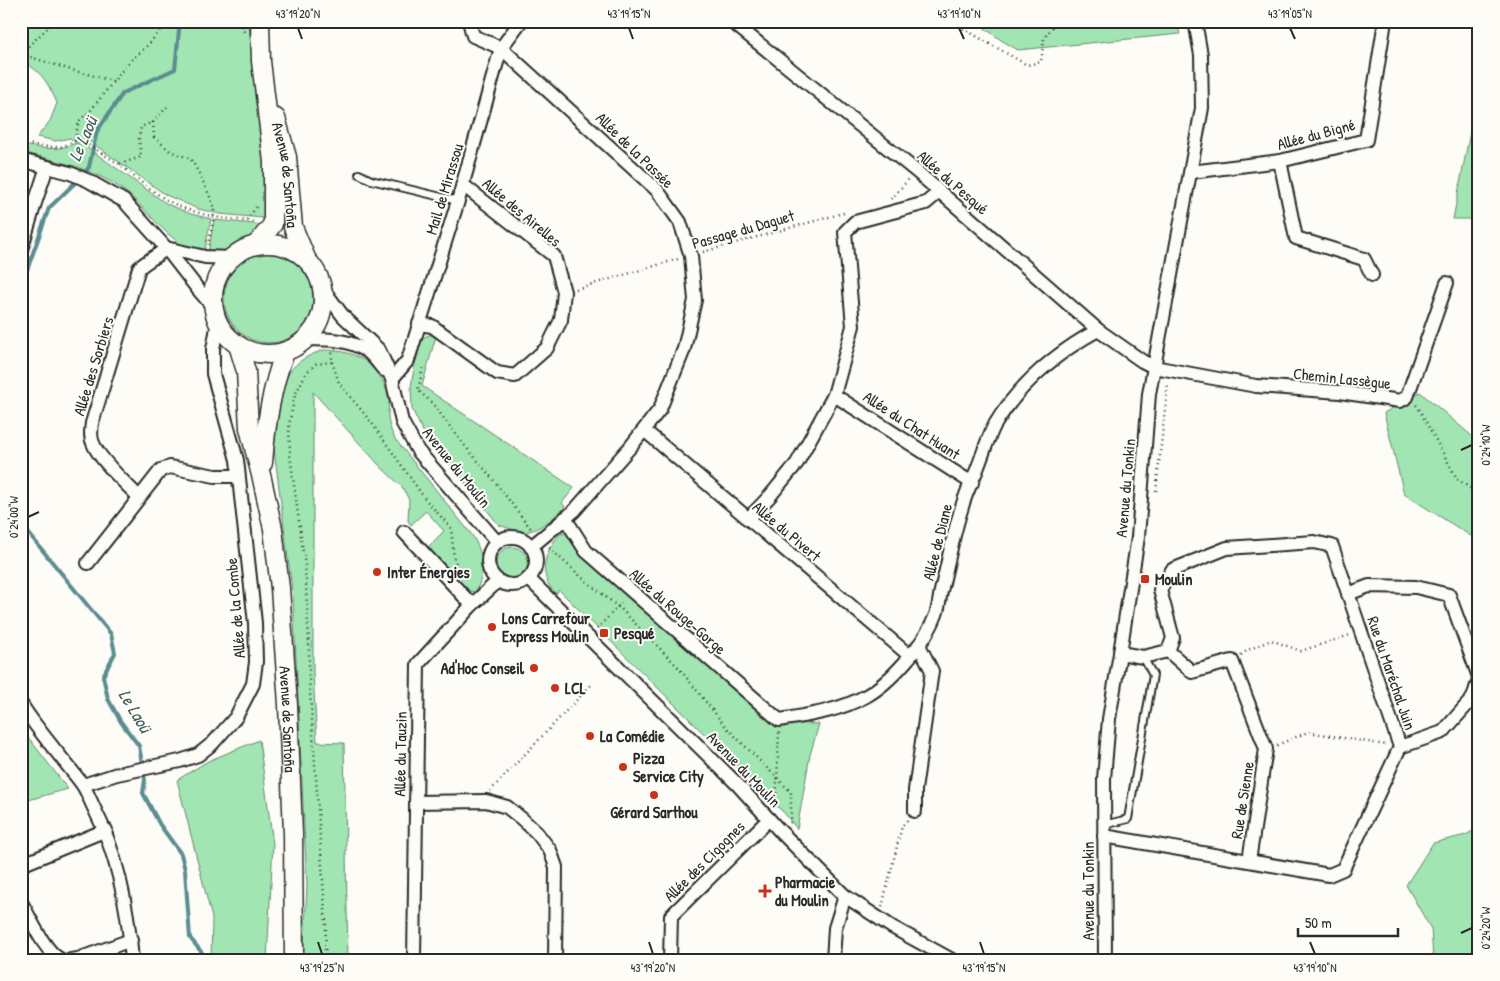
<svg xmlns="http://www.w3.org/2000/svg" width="1500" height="981" viewBox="0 0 1500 981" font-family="'Patrick Hand',sans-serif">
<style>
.green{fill:#a0e5b2;stroke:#66886e}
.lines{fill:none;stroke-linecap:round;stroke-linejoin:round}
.stream{stroke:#5c8c91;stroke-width:4}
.service-casing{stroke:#2b2b2b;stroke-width:10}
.minor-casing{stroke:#2b2b2b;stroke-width:16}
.secondary-casing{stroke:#2b2b2b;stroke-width:21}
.path{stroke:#2b2b2b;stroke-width:2.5;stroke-dasharray:1 4;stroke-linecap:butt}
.service{stroke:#fdfcf7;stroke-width:6}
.minor{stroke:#fdfcf7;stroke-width:12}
.secondary{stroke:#fdfcf7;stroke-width:18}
.ticks{fill:none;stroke:#2b2b2b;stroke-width:2}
.poi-dot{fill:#c8321e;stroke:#fdfcf7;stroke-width:2}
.labels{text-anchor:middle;stroke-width:4;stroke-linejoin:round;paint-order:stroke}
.street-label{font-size:16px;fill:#2b2b2b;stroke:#fdfcf7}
.poi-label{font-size:16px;font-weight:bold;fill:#2b2b2b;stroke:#fdfcf7;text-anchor:start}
.water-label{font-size:18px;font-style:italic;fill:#435c5e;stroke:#fdfcf7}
.neatline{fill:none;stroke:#2b2b2b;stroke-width:2}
.ticks-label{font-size:12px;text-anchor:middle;fill:#2b2b2b}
</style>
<rect width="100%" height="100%" fill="#fdfcf7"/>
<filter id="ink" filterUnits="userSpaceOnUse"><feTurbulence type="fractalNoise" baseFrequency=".02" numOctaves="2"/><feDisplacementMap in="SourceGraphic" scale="10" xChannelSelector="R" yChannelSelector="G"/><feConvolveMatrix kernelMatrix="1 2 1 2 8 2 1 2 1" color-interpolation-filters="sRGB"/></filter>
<g filter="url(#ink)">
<!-- green -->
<g class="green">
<path d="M21,21H249C252,85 271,148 270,212L263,218L220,214L198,209L166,195L85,138L77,143L85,146L167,204L191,214L211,219L204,253C198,251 191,250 186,247C164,236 144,205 123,190C95,169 54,160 21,152V145C43,148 55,152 76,143L70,138L56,141L37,137L50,121L57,103C49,85 41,69 21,62Z"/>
<polygon points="975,21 1176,21 1180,34 1018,50 1001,40"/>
<polygon points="1479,86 1479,219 1453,219"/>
<polygon points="214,220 264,225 255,235 226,251 208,253"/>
<circle cx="269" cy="298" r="45"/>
<polygon points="434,334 436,336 422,386 574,488 562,503 565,507 551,520 536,529 523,533 499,525 422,430 412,409 411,387 414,368 421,341 426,336"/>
<path d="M324,350C358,350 384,366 389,402C389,406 388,410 388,414C388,423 391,431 395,439L472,535C483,552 487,573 475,592L464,590L427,548L444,531L426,511L411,525L408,521L409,500L403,488L380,466L313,392V673L317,742L344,743L348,960H303L307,886L293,597L274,449C274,426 277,394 289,373C296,361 311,354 324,350Z"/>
<polygon points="1420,392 1479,442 1479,541 1404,494 1384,413"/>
<path d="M566,533L581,556L767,719L775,723L819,724L810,755L797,829L786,815L559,590L556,594C537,576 544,552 560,534Z"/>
<circle cx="512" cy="563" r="16"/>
<polygon points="21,728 68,789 21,802"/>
<polygon points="259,740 273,844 267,960 211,960 212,918 177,780 208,761"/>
<polygon points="1479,827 1479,948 1471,960 1433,960 1431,929 1406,885 1433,843 1466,835"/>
</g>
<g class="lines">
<!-- stream -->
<g class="stream">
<polyline points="83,175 89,167 97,131 123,93 175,69 180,21"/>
<polyline points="21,287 49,208 78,180"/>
<polyline points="21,524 111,634 115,653 103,676 108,699 121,722 139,746 145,780 143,793 160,825 181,854 185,870 190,938 208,960"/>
</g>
<!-- service casing -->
<g class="service-casing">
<g id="service">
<polyline points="359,174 371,180 458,201"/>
<polyline points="1104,825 1128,819 1153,675 1143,657"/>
</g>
</g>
<!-- minor casing -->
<g class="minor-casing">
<g id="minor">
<polyline points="521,21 501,48 657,190 680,222 691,256 695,300 684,349 660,409 632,445 574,511 531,547"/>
<polyline points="731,21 916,171 1098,330 1142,361 1154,367 1256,386 1340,392 1400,401 1407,397 1447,283"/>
<polyline points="21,160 70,173 89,181 124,201 166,248 197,288 214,308"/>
<polyline points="1280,161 1296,238 1364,259 1372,275"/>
<polyline points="1191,172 1280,161 1366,140 1385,21"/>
<polyline points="166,248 205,257 231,258"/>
<polyline points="21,250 35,203 47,167"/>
<polyline points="323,289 343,316 379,350 392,379 402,422 418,451 497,542"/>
<polyline points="419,324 432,326 497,373 515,376 547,348 561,320 564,292 554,256 463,185"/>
<path d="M307,339C328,339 350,339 368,352C374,357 379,364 384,370"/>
<polyline points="392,379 408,360 458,201 501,48 473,36 469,21"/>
<polyline points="834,395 972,483"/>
<polyline points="644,430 910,656"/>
<path d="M139,497C127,485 98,458 93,443C90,437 91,430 92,423L139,268C148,260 158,256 166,248"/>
<path d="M565,518L586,551L779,720C809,715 839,711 866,696C890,683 925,643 935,617C939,609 939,600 941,591C948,563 953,534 962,507C965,495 971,483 976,472C982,457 987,440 994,426C1019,384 1056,353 1098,330"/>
<polyline points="748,519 770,496 797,463 834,395 853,326 845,232 855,222 926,203 939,192"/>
<polyline points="404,532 472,605"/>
<circle cx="512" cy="561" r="24"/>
<polyline points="88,563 161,470 170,467 215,476 238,476"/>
<polyline points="529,579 737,784 779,830 845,896 892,927 952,960"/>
<polyline points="1348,594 1369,586 1416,587 1449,595 1479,677"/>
<polyline points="1120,653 1143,657 1168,651 1192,672 1232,661 1266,749 1249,861"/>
<path d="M21,704C39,733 62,757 82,784C87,791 90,800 94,808C118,855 128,908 132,960"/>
<polyline points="1400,747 1443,732 1473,698 1479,679"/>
<polyline points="83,785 117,774 180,761 198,755 213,743 236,717 253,684 256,662 255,623 237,460 213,374 213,349 218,322"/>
<polyline points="416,802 486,801 507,807 522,819 537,833 550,850 556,867 555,960"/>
<polyline points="915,811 915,790 932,671 919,645"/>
<polyline points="1104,836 1329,875 1343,869 1400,747 1332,546 1314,542 1227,548 1172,570 1160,590 1173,638 1168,651"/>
<polyline points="21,865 106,830"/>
<path d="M21,902C30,917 45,954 62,960"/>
<polyline points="71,960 78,959 131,940"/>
<polyline points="414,960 418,664 472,605 498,581"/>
<polyline points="670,960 671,916 769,819"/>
<polyline points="833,960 835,928 845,896"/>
<polyline points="1105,960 1104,779 1109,719 1120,653 1138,537 1149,394 1202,108 1201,55 1195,21"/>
</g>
</g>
<!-- secondary casing -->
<g class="secondary-casing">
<g id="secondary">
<path id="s1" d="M276,118L287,157L293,227L306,258"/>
<circle cx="268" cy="299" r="55"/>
<polyline points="256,245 273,224 273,162 261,61 260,21"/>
<path id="s2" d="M238,345L246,371L249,428L262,479L273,529L280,588L288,705L293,834L294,960"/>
<path d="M263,463C266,425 271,388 285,352"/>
</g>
</g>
<!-- path -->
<g class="path">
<polyline points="242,21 244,32"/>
<polyline points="950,21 1027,65 1041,62 1044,39 1056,21"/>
<polyline points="21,53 55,21"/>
<polyline points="21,54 68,69 113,81"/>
<path d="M153,122L154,137L170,151L191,159C197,170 213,199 214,210C214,222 210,234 208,245"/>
<polyline points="76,140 76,133 79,121 91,110 128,63 149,44 167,21"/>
<path d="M21,143C33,145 46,147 59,147C68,146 73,139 82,141L119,164L147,187L168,201L186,209L213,217L256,222"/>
<polyline points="120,164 141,157 139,139 141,127 153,122 167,107"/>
<polyline points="21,179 27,182"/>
<polyline points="891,199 909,179"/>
<polyline points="247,220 257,206"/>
<polyline points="703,252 847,212"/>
<polyline points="576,289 678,259"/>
<polyline points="332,362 339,383 371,422 426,500 451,528 454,559 460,572"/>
<polyline points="423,368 418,390 434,405 460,440 492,478 532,530"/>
<polyline points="1416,405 1418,407 1457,479 1479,494"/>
<polyline points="1156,491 1168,382"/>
<polyline points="549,548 587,582 621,609 678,667 726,727 791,792 791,822 789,823"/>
<polyline points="597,629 624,600"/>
<polyline points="1241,655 1248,650 1271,640 1301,651 1350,635"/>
<polyline points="1277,745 1308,732 1386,745"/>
<polyline points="490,791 591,685"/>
<polyline points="774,808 776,803 779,732"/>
<polyline points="882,907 902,826 908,820"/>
<polyline points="325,960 326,925 309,677 309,644 305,566 290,455 289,425 295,395 306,373 316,364 332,362 332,352"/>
</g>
<!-- service -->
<use href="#service" class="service"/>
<!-- minor -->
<use href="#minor" class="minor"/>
<!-- secondary -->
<use href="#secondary" class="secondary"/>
</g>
</g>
<!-- ticks -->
<path class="ticks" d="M298,28L302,39M629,28L633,39M959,28L964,39M1290,28L1295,39M1461,450L1472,445M28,517L39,512M1461,933L1472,928M318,942L322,954M649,942L653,954M980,942L984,954M1310,942L1315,954"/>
<!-- markers -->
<g class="poi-dot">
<circle cx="377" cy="572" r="5"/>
<rect x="1140" y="574" width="10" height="10" rx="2.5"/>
<circle cx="492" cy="627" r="5"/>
<rect x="599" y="628" width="10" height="10" rx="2.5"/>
<circle cx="534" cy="668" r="5"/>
<circle cx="555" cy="688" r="5"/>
<circle cx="590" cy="736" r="5"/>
<circle cx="623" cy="767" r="5"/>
<circle cx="654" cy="795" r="5"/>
<path d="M762.5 883.5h5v5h5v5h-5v5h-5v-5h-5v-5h5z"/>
</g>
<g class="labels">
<!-- street labels -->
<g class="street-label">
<text transform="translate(1316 134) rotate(-15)" y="6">Allée du Bigné</text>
<text transform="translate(635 150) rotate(44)" y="6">Allée de la Passée</text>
<text dy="6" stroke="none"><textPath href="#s1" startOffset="58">Avenue de Santoña</textPath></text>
<text transform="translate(953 182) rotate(41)" y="6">Allée du Pesqué</text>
<text transform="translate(444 189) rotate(-73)" y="6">Mail de Mirassou</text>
<text transform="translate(522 212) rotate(40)" y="6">Allée des Airelles</text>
<text transform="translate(743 229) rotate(-16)" y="6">Passage du Daguet</text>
<text transform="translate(93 366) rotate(-73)" y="6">Allée des Sorbiers</text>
<text transform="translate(1342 378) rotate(6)" y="6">Chemin Lassègue</text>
<text transform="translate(912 425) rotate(33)" y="6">Allée du Chat Huant</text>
<text transform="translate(457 467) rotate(51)" y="6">Avenue du Moulin</text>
<text transform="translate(1125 488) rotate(-85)" y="6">Avenue du Tonkin</text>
<text transform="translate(787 531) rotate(40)" y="6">Allée du Pivert</text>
<text transform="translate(937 542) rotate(-76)" y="6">Allée de Diane</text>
<text transform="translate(235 608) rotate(-95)" y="6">Allée de la Combe</text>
<text transform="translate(678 611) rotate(41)" y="6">Allée du Rouge-Gorge</text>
<text transform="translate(1392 673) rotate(71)" y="6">Rue du Maréchal Juin</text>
<text dy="6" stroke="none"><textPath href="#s2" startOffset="379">Avenue de Santoña</textPath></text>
<text transform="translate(400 754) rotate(-89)" y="6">Allée du Tauzin</text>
<text transform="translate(744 769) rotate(46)" y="6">Avenue du Moulin</text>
<text transform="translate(1242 800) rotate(-81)" y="6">Rue de Sienne</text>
<text transform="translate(704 861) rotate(-45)" y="6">Allée des Cigognes</text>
<text transform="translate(1088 891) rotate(-90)" y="6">Avenue du Tonkin</text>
</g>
<!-- poi labels -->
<g class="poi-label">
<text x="387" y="578">Inter Énergies</text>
<text x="1155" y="585">Moulin</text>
<text x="502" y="624">Lons Carrefour<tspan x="502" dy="18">Express Moulin</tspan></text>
<text x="614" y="639">Pesqué</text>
<text x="524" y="674" text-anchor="end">Ad'Hoc Conseil</text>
<text x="565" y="694">LCL</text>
<text x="600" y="742">La Comédie</text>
<text x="633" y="764">Pizza<tspan x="633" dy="18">Service City</tspan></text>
<text x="654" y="818" text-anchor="middle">Gérard Sarthou</text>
<text x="775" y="888">Pharmacie<tspan x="775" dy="18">du Moulin</tspan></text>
</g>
<!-- water labels -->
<g class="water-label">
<text transform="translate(83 139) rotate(-67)" y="6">Le Laoü</text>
<text transform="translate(135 711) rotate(59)" y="6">Le Laoü</text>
</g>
</g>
<!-- margin -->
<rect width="1500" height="981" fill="none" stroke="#fdfcf7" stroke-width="55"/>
<!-- scale -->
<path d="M1298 928v8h100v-8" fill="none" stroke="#2b2b2b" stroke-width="2.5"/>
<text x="1305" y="928" font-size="15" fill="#2b2b2b" stroke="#fdfcf7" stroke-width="4" paint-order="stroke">50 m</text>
<rect x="28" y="28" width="1444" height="926" class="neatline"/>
<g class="ticks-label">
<text x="298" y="18">43°19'20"N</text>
<text x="629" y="18">43°19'15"N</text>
<text x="959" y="18">43°19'10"N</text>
<text x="1290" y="18">43°19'05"N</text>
<text transform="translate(1486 445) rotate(-90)" y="4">0°24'10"W</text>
<text transform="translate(14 517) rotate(-90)" y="4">0°24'00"W</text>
<text transform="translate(1486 928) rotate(-90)" y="4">0°24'20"W</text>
<text x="322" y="972">43°19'25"N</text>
<text x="653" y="972">43°19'20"N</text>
<text x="984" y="972">43°19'15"N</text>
<text x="1315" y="972">43°19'10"N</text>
</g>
</svg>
